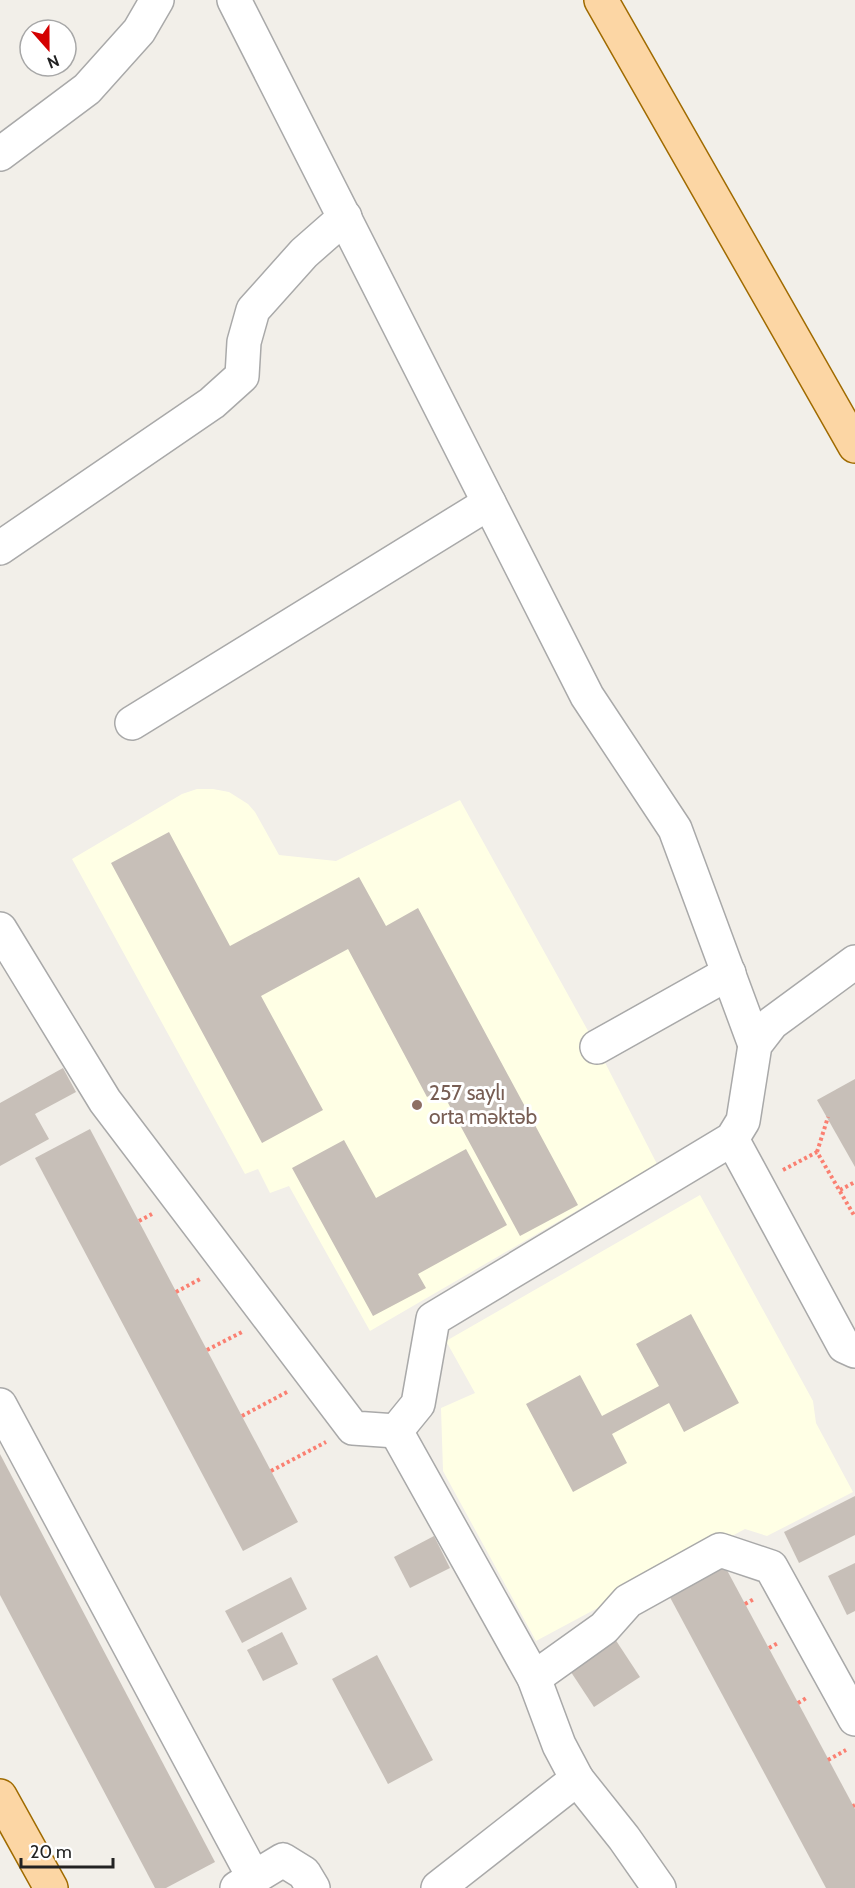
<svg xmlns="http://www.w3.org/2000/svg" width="855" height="1888" viewBox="0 0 855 1888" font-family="Cabin,sans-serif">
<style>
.education{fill:#ffffe5}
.building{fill:#c7bfb8}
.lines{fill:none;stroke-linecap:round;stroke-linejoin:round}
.minor-casing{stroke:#a9a9a9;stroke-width:36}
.major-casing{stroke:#a06b00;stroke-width:36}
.path{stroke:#fa8072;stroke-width:4;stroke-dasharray:3 3;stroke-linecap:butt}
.minor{stroke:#fff;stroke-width:33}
.major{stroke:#fcd6a4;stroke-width:33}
.education-dot{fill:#8d6e63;stroke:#fff;stroke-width:2}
.labels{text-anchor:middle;stroke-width:6;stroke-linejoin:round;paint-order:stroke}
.education-label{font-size:21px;fill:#785e54;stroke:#fff;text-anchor:start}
</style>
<rect width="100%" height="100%" fill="#f2efe9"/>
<!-- education -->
<g class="education">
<polygon points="197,789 213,789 229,792 248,804 255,812 279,855 336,861 460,800 597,1047 657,1164 370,1331 289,1186 270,1193 258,1169 245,1174 72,859 182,794"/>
<polygon points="700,1195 813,1401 816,1423 853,1492 767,1536 745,1529 536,1641 443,1471 441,1408 475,1393 446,1341"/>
</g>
<!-- building -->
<g class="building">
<polygon points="169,832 230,946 359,877 386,926 418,908 578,1205 520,1236 441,1090 427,1097 348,949 261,996 323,1110 262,1143 111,863"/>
<polygon points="63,1068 76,1092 35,1114 49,1139 0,1166 0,1103"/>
<polygon points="855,1079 855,1167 817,1100"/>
<polygon points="90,1129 298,1522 243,1551 35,1158"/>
<polygon points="344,1140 376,1198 466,1149 507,1225 418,1274 426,1288 373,1316 292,1168"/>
<polygon points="691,1314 739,1403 684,1432 669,1403 612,1434 627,1463 573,1492 526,1404 580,1375 602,1416 659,1386 636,1344"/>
<polygon points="0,1454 215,1862 166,1888 155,1888 0,1595"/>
<polygon points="855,1496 855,1535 799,1563 784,1532"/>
<polygon points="434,1536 450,1568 410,1588 394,1557"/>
<polygon points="721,1559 855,1809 855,1888 826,1888 665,1588"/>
<polygon points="855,1563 855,1611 847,1615 828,1576"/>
<polygon points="291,1577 307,1609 242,1643 225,1611"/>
<polygon points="282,1632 298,1664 263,1681 247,1650"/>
<polygon points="613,1636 640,1677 594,1707 567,1666"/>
<polygon points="377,1655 433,1760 388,1784 332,1679"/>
</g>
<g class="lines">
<!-- minor casing -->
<g class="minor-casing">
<g id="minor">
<polyline points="234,0 587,696 675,829 755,1045"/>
<polyline points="0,154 87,89 139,31 157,0"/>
<polyline points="0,548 212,403 242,376 244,342 253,310 304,253 345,217"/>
<polyline points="132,723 489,503"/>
<polyline points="0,929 105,1101 353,1428 396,1431"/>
<polyline points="597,1047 729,973"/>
<polyline points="732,1139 844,1346 855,1351"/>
<polyline points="0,1405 254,1878"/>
<polyline points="396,1431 418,1404 433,1319 732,1139 743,1121 755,1045 772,1023 855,962"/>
<polyline points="396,1431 534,1678 559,1745 577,1779 438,1888"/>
<polyline points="534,1678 604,1628 628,1601 720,1550 771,1567 855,1719"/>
<polyline points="577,1779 624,1838 659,1888"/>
<polyline points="237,1888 283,1860 304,1873 313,1888"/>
</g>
</g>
<!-- major casing -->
<g class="major-casing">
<g id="major">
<polyline points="601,0 855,446"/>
<polyline points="0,1796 51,1888"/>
</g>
</g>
<!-- path -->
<g class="path">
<polyline points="817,1152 828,1117"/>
<polyline points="783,1170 817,1152 855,1217"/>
<polyline points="840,1190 855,1182"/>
<polyline points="139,1221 152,1214"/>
<polyline points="176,1292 202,1278"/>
<polyline points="207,1350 242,1332"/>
<polyline points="242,1416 287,1392"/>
<polyline points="271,1471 326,1442"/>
<polyline points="745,1604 754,1599"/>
<polyline points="769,1648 778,1643"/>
<polyline points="798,1703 808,1697"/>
<polyline points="828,1760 846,1750"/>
<polyline points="853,1806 855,1805"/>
</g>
<!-- minor -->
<use href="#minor" class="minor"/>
<!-- major -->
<use href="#major" class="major"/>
</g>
<!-- markers -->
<circle class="education-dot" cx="417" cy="1105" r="6"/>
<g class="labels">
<!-- education labels -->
<g class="education-label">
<text x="429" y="1100">257 saylı<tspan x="429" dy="24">orta məktəb</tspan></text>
</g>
</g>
<!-- north arrow -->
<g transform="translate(48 48) rotate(159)"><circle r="28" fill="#ffffff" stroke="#a7a7a7" stroke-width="1.5"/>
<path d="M0-4.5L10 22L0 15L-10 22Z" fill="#d40000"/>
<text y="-9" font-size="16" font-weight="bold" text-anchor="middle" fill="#222222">N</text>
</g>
<!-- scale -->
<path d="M21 1858v9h92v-9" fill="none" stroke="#222222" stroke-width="3"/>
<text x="30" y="1858" font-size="18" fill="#222222" stroke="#ffffff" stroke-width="4.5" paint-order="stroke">20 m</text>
</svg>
